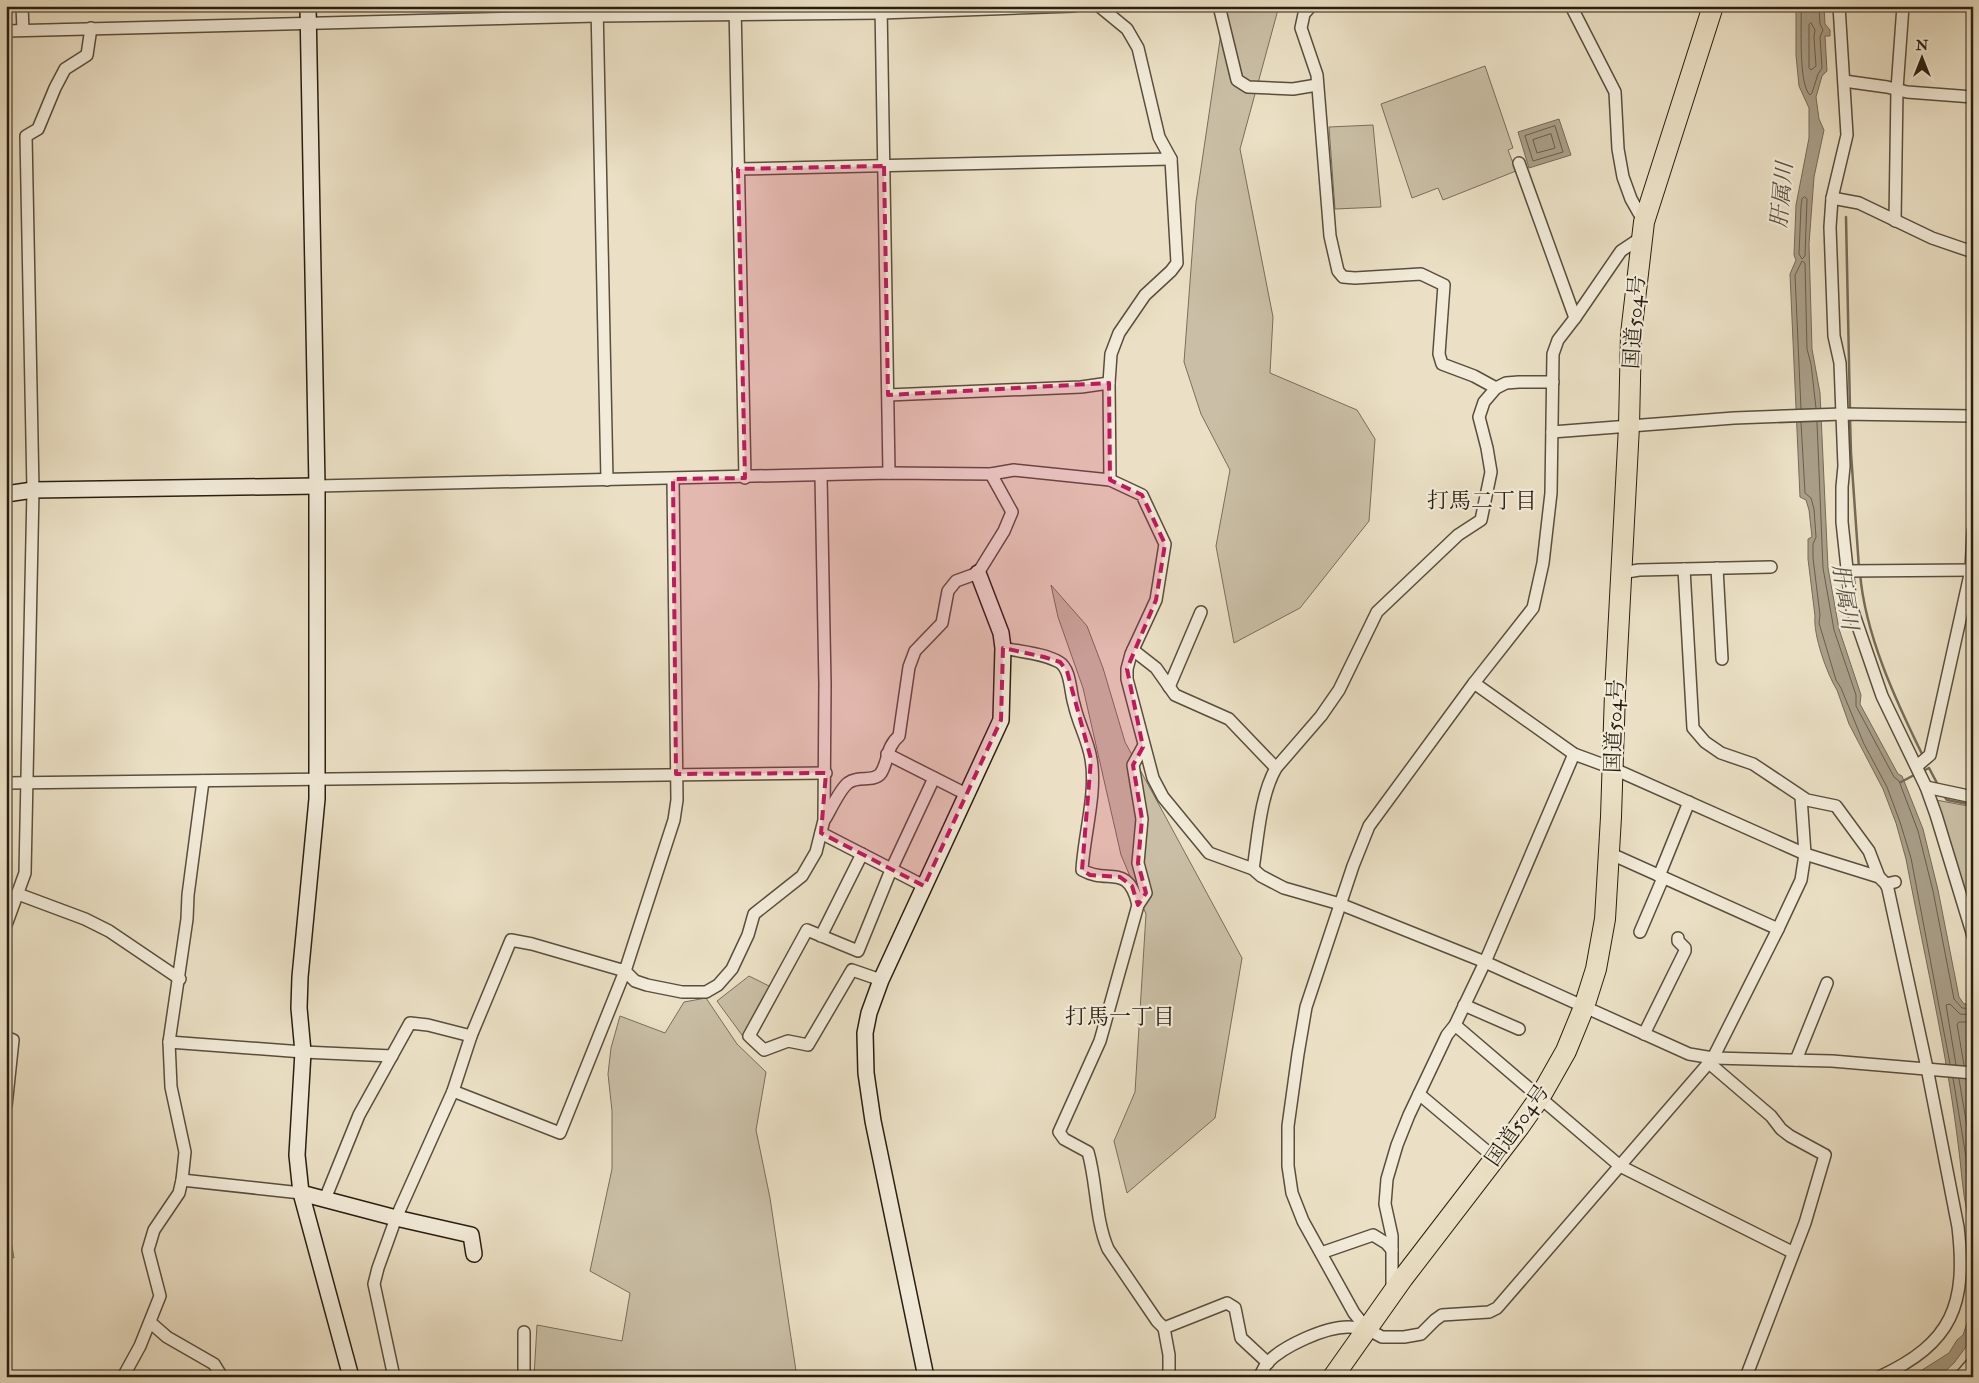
<svg xmlns="http://www.w3.org/2000/svg" width="1979" height="1383" viewBox="0 0 1979 1383" font-family="'IM FELL Double Pica','Noto Serif JP',serif">
<style>
.green{fill:#cabfa6;stroke:#796e5c}
.water{fill:#a99e88;stroke:#756b58}
.lines{fill:none;stroke-linecap:round;stroke-linejoin:round}
.shore{stroke:#685e4c;stroke-width:1}
.stream{stroke:#756b58;stroke-width:2.5}
.street-casing{stroke:#594e3e;stroke-width:14}
.secondary-casing{stroke:#281e11;stroke-width:18}
.highway-casing{stroke:#281e11;stroke-width:22}
.street{stroke:#f2ebd9;stroke-width:11}
.secondary{stroke:#f2ebd9;stroke-width:15}
.highway{stroke:#ebe0c5;stroke-width:20}
.marked{fill:#c2185b;fill-opacity:0.2;stroke:#c2185b;stroke-width:4;stroke-dasharray:10 6;stroke-linejoin:round}
.labels{text-anchor:middle;stroke-width:4.5;stroke-linejoin:round;paint-order:stroke}
.street-label{font-size:21px;fill:#281e11;stroke:#f2ebd9}
.water-label{font-size:22px;font-style:italic;fill:#5c5141;stroke:#f2ebd9}
.neighbourhood-label{font-size:22px;fill:#281e11;stroke:#f2ebd9}
</style>
<rect width="100%" height="100%" fill="#ebe0c5"/>
<filter id="stains"><feTurbulence type="fractalNoise" baseFrequency=".004" numOctaves="4"/><feColorMatrix values="0 0 0 0 .2 0 0 0 0 .09 0 0 0 0 .02 0 0 0 .5 -.17"/></filter>
<radialGradient id="worn" r=".72"><stop offset=".6" stop-color="#630" stop-opacity="0"/><stop offset="1" stop-color="#630" stop-opacity=".3"/></radialGradient>
<!-- green -->
<g class="green">
<polygon points="1225,6 1279,6 1240,149 1273,317 1270,373 1357,410 1375,439 1369,521 1300,608 1234,643 1216,546 1230,470 1201,414 1184,362 1196,202"/>
<polygon points="1485,66 1513,148 1508,150 1516,171 1443,200 1438,188 1412,198 1381,104"/>
<polygon points="1373,125 1381,207 1335,209 1329,127"/>
<polygon points="1051,585 1087,626 1103,668 1125,742 1242,958 1215,1118 1127,1193 1114,1141 1135,1092 1146,914 1121,855 1083,688 1058,617"/>
<polygon points="1936,800 1973,807 1973,924"/>
<polygon points="749,976 777,990 750,1046 717,1001"/>
<polygon points="706,998 737,1044 766,1072 756,1130 770,1198 796,1371 770,1377 534,1377 537,1325 622,1341 630,1293 590,1271 612,1169 612,1111 608,1074 611,1048 620,1016 665,1033 684,1002"/>
<polygon points="6,1222 8,1224 14,1258 6,1255"/>
</g>
<!-- water -->
<g class="water">
<path d="M1796,6H1824L1825,24L1830,30V36H1825L1827,71L1822,76L1816,97L1819,119L1824,130L1814,177L1809,244L1812,349L1820,393L1828,568L1839,629L1861,695L1860,704L1898,774L1902,776L1923,829L1938,890L1959,997L1964,1004H1971L1973,1006V1250C1971,1226 1964,1203 1962,1179C1952,1073 1926,964 1906,859L1896,823L1883,789L1849,724L1837,690C1827,674 1813,635 1815,616L1808,559V539L1812,537L1809,510L1806,500L1800,497L1790,274L1796,260L1794,255L1796,205L1809,138V108L1799,86L1796,55Z"/>
<polygon points="1559,119 1571,155 1529,168 1518,132"/>
<polygon points="1973,1289 1973,1337 1971,1340 1954,1363 1939,1377 1911,1377 1949,1353 1957,1340 1963,1335 1971,1311"/>
</g>
<g class="lines">
<!-- shore -->
<g class="shore">
<path d="M1801,6C1802,25 1798,84 1810,95L1812,93L1818,74L1822,68L1820,37L1823,30L1820,24L1819,6"/>
<polygon points="1811,23 1815,30 1814,37 1816,66 1811,70 1809,68 1809,25"/>
<polygon points="1555,126 1563,152 1533,161 1525,136"/>
<polygon points="1551,134 1555,148 1537,153 1533,140"/>
<polygon points="1805,197 1807,199 1805,256 1802,259 1799,254 1801,206 1802,199"/>
<polyline points="1801,409 1795,275 1802,261 1805,263 1807,349 1811,364 1816,408"/>
<polyline points="1801,422 1805,493 1811,498 1814,509 1816,537 1813,544 1813,558 1820,615 1819,623 1836,680 1841,688 1864,744 1887,787 1900,822 1911,858 1950,1064"/>
<polyline points="1817,422 1823,568 1834,630 1856,695 1856,706 1894,777 1899,781 1918,831 1933,891 1954,999 1962,1008 1973,1009"/>
<polyline points="1956,1065 1946,1005 1950,1004 1960,1014 1973,1015"/>
<polyline points="1964,1065 1957,1024 1959,1022 1973,1022"/>
<polyline points="1953,1078 1966,1157 1967,1179 1973,1215"/>
<polyline points="1959,1079 1972,1156 1973,1171"/>
</g>
<!-- stream -->
<g class="stream">
<polyline points="1967,6 1970,6"/>
<polyline points="1846,217 1850,410"/>
<polyline points="1850,418 1851,453 1859,568"/>
<path d="M1860,573C1865,635 1896,701 1923,756"/>
<polyline points="1921,772 1929,768 1938,785"/>
<polyline points="1901,782 1916,774"/>
<polyline points="1944,796 1947,800 1973,805"/>
</g>
<!-- street casing -->
<g class="street-casing">
<g id="street">
<polyline points="22,6 23,30"/>
<polyline points="597,6 607,480"/>
<polyline points="735,6 745,478"/>
<polyline points="881,6 889,473"/>
<polyline points="1099,6 1127,29 1138,48 1159,137 1171,159 1177,263 1171,271 1145,295 1119,333 1111,354 1109,383 1110,480"/>
<polyline points="1219,6 1237,80 1248,87 1293,89 1317,85"/>
<polyline points="1311,6 1304,14 1301,28 1317,75 1330,236 1338,271 1343,277 1355,278 1421,274 1444,285 1439,354 1442,364 1474,376 1496,388"/>
<polyline points="1571,6 1615,92 1618,149 1623,177 1631,199 1644,222"/>
<polyline points="1839,6 1847,135 1832,198 1830,227 1834,336 1840,363 1844,466 1842,487 1842,522 1851,606 1882,696 1926,787 1936,815 1973,936"/>
<polyline points="6,31 597,16 881,13 1074,6"/>
<polyline points="1844,81 1887,87 1907,92 1973,97"/>
<polyline points="1519,163 1575,318"/>
<polyline points="738,169 1171,159"/>
<polyline points="1832,198 1859,203 1932,238 1973,252"/>
<polyline points="1895,221 1897,89 1903,6"/>
<polyline points="1642,237 1621,251 1575,318 1558,340 1553,354 1551,493 1543,563 1533,608 1474,683 1369,826 1353,866 1306,1007 1298,1054 1288,1126 1288,1166 1292,1193 1303,1221 1354,1313 1367,1329 1382,1337 1404,1337 1421,1334 1435,1320 1442,1315 1489,1312 1497,1308 1713,1058 1778,929 1801,880 1805,854 1801,797"/>
<polyline points="888,395 1081,387 1109,383"/>
<polyline points="1552,432 1734,418 1842,414 1973,416"/>
<polyline points="317,486 889,473 991,474 1014,470 1110,480 1142,495 1165,544 1156,600 1131,654 1127,669 1127,679 1153,778 1163,797 1209,853 1253,869 1261,876 1284,888 1340,904 1485,962 1689,1054 1713,1058 1832,1061 1973,1073"/>
<polyline points="1717,568 1722,659"/>
<polyline points="1684,569 1693,728 1705,742 1721,753 1753,764 1807,800 1836,806 1869,851 1879,877"/>
<polyline points="1846,571 1973,570"/>
<polyline points="1621,573 1639,570 1771,567"/>
<path d="M1003,648C1021,652 1043,653 1059,662C1071,669 1070,692 1074,704C1078,723 1088,740 1091,759C1097,792 1084,835 1082,870C1108,885 1128,862 1138,905"/>
<polyline points="1133,650 1156,668 1175,695 1229,719 1276,768"/>
<polyline points="1474,683 1574,754 1612,768 1805,854 1879,877 1886,884 1895,882"/>
<polyline points="1169,687 1201,612"/>
<path d="M1143,747L1133,765L1142,819L1138,863L1146,893L1138,905L1100,1041L1059,1132L1064,1139L1088,1152C1097,1183 1095,1219 1108,1249L1157,1321L1164,1328L1227,1303L1235,1308L1241,1338L1268,1363"/>
<polyline points="887,754 966,794"/>
<polyline points="1917,766 1930,755 1971,570 1973,531"/>
<polyline points="6,783 826,773"/>
<polyline points="1926,787 1973,797"/>
<path d="M825,819C831,809 840,789 848,783C858,775 874,783 881,773C889,760 886,747 899,736L909,667L915,651L942,623L948,591L956,581L978,573L1004,531L1012,512L991,474"/>
<polyline points="821,833 924,886"/>
<polyline points="1609,853 1778,929"/>
<path d="M1253,869C1258,838 1260,796 1276,768L1321,716L1339,690L1377,612L1458,535L1481,520L1491,472L1487,448L1479,417L1484,402L1496,388L1506,383L1519,382H1553"/>
<polyline points="1659,876 1689,802"/>
<polyline points="18,894 85,919 109,931 180,979"/>
<polyline points="6,925 25,873 33,490 26,136 38,129 55,88 65,69 87,55 91,28"/>
<polyline points="1640,932 1663,878"/>
<polyline points="821,936 862,854"/>
<polyline points="881,980 852,970 808,1045 788,1041 764,1050 749,1036 807,930 858,951 891,870 934,778"/>
<polyline points="1464,1005 1519,1029"/>
<polyline points="1455,1025 1620,1166 1792,1252"/>
<polyline points="1644,1034 1685,951 1685,948 1678,941 1678,938"/>
<polyline points="6,1037 13,1040 6,1106"/>
<polyline points="169,1042 303,1052 392,1056"/>
<polyline points="1796,1060 1827,983"/>
<polyline points="1709,1063 1771,1116 1781,1129 1790,1136 1825,1155 1805,1223 1746,1377"/>
<polyline points="453,1091 560,1133 625,971 635,981 647,985 682,992 706,992 718,985 732,969 748,935 754,914 802,876 816,852 824,820 825,684 821,476"/>
<polyline points="1419,1094 1495,1158"/>
<polyline points="182,1180 301,1193"/>
<polyline points="325,1199 359,1115 410,1023 428,1025 471,1036"/>
<polyline points="1321,1253 1373,1235 1386,1243 1392,1250"/>
<polyline points="1392,1291 1392,1236 1385,1204 1387,1179 1397,1145 1409,1115 1447,1035 1455,1025 1485,962 1574,754"/>
<polyline points="151,1323 167,1337 214,1364 222,1377"/>
<polyline points="1164,1328 1169,1355 1169,1377"/>
<polyline points="123,1377 140,1346 160,1296 148,1250 154,1230 179,1193 182,1180 185,1152 171,1087 169,1042 187,919 188,895 203,781"/>
<polyline points="394,1377 374,1284 378,1268 396,1218 453,1091 471,1036 511,940 532,944 625,971 674,820 677,800 673,479"/>
<polyline points="524,1377 524,1332"/>
<path d="M1259,1377C1262,1373 1264,1367 1267,1363C1283,1346 1325,1327 1348,1327C1354,1327 1361,1328 1367,1329"/>
<path d="M1879,1377C1953,1343 1967,1304 1958,1227L1927,1068L1888,889L1886,884"/>
<polyline points="1960,1377 1973,1362"/>
</g>
</g>
<!-- secondary casing -->
<g class="secondary-casing">
<g id="secondary">
<polyline points="308,6 317,486 317,799 300,977 299,1008 303,1052 297,1155 301,1193 351,1377"/>
<polyline points="6,494 33,490 317,486"/>
<polyline points="301,1193 396,1218 471,1235 474,1254"/>
<polyline points="926,1377 873,1121 866,1073 865,1033 869,1013 881,980 1001,720 1003,648 1001,633 978,573"/>
</g>
</g>
<!-- highway casing -->
<g class="highway-casing">
<polyline id="highway" points="1333,1377 1403,1278 1519,1127 1540,1097 1566,1051 1584,1007 1596,969 1605,919 1611,817 1615,693 1629,426 1631,334 1644,222 1713,6"/>
</g>
<!-- street -->
<use href="#street" class="street"/>
<!-- secondary -->
<use href="#secondary" class="secondary"/>
<!-- highway -->
<use href="#highway" class="highway"/>
</g>
<!-- marked area -->
<path class="marked" d="M884,166L888,395L1109,383L1110,480L1142,495L1165,544L1156,600L1127,669L1143,747L1133,765L1142,819L1138,863L1146,893L1138,905L1132,886L1120,877L1090,875L1082,870L1091,759L1067,671L1060,662L1044,657L1003,648L1001,720L924,886L821,833L826,773L676,774L673,479L745,478L738,169Z"/>
<g class="labels">
<!-- street labels -->
<g class="street-label">
<text transform="translate(1634 322) rotate(-86)" y="7">国道504号</text>
<text transform="translate(1614 726) rotate(-88)" y="7">国道504号</text>
<text transform="translate(1517 1125) rotate(-55)" y="7">国道504号</text>
</g>
<!-- water labels -->
<g class="water-label">
<text transform="translate(1781 195) rotate(-85)" y="8">肝属川</text>
<text transform="translate(1846 597) rotate(81)" y="8">肝属川</text>
</g>
<!-- neighbourhood labels -->
<g class="neighbourhood-label">
<text x="1482" y="508">打馬二丁目</text>
<text x="1120" y="1024">打馬一丁目</text>
</g>
</g>
<!-- margin -->
<rect width="1979" height="1383" fill="none" stroke="#ebe0c5" stroke-width="25"/>
<rect x="8" y="8" width="1964" height="1368" fill="none" stroke="#281e11" stroke-width="2.5"/>
<rect x="12" y="12" width="1954" height="1358" fill="none" stroke="#281e11"/>
<!-- north arrow -->
<g transform="translate(1922 58)" stroke="#f2ebd9" stroke-width="4" paint-order="stroke">
<path d="M0-4L9 19L0 12L-9 19Z" fill="#281e11"/>
<text y="-8" font-size="14" font-weight="bold" text-anchor="middle" fill="#281e11">N</text>
</g>
<rect width="100%" height="100%" filter="url(#stains)"/>
<rect width="100%" height="100%" fill="url(#worn)"/>
</svg>
